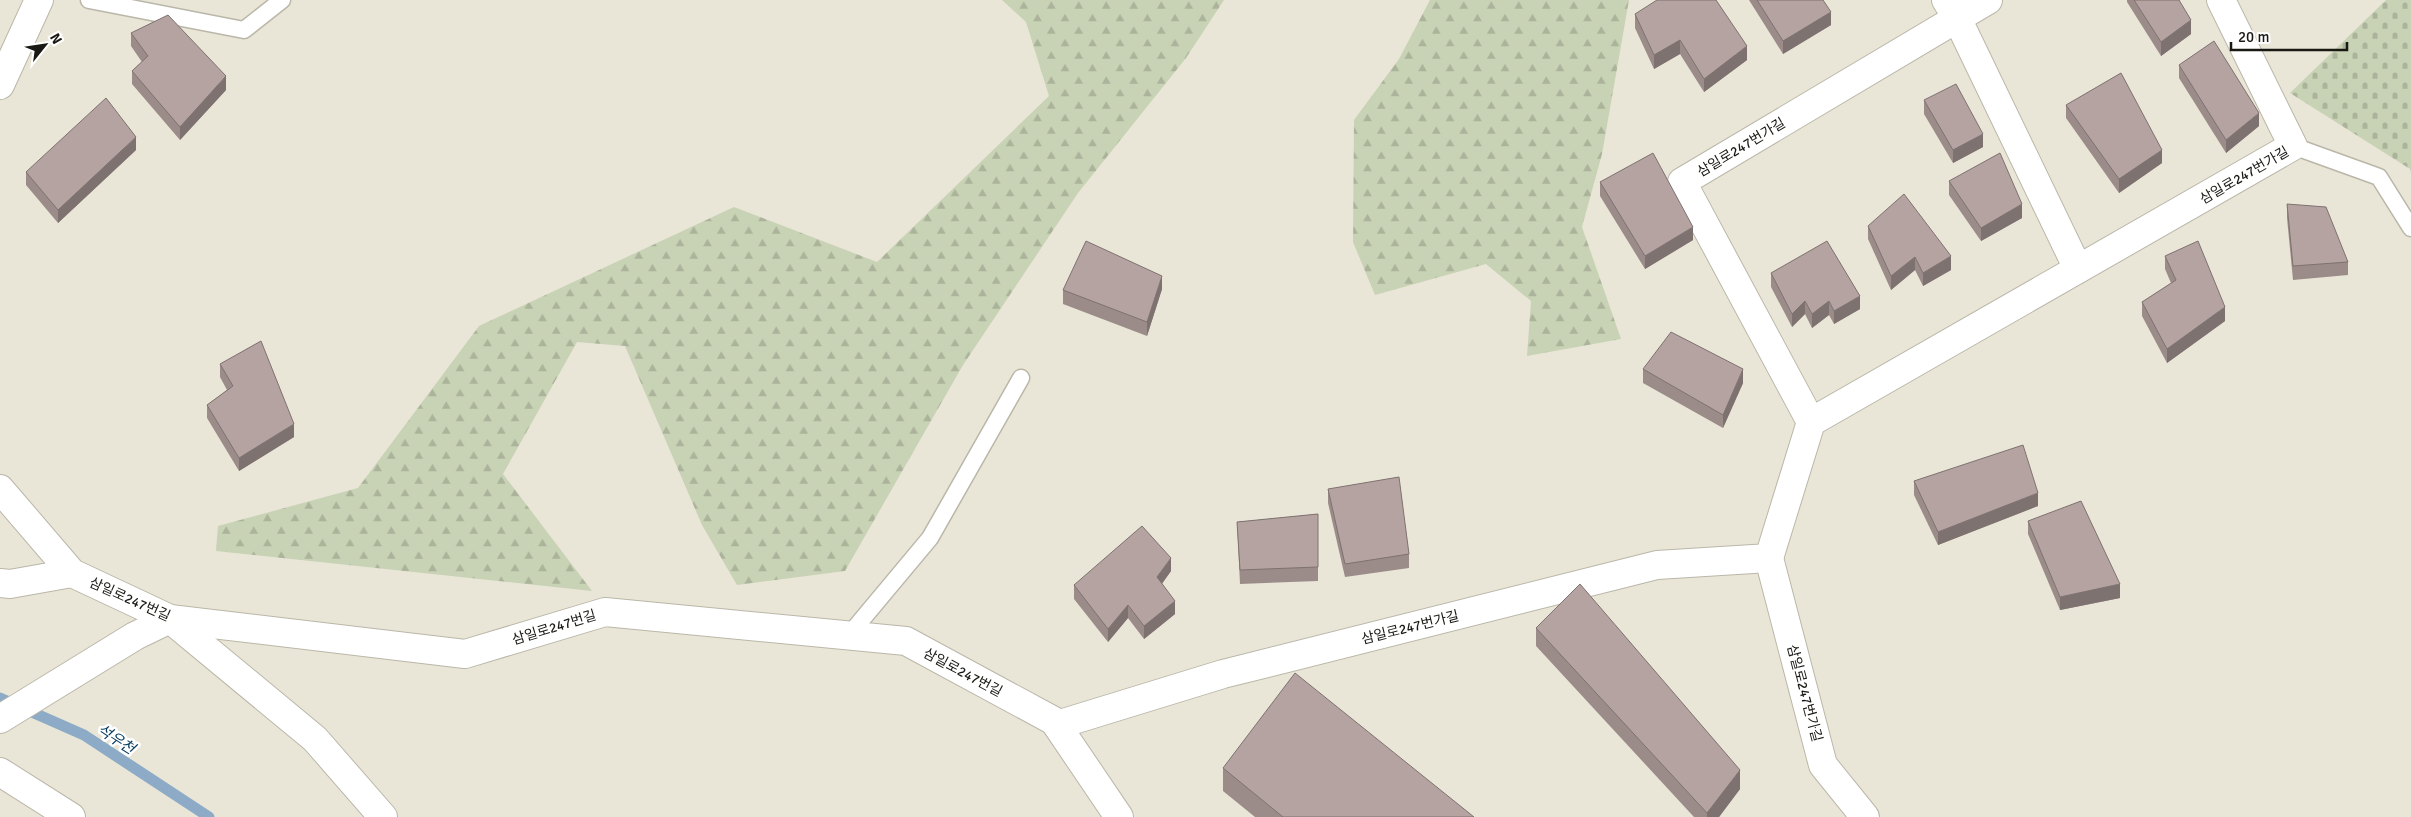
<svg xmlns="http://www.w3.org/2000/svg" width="2411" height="817" viewBox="0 0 2411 817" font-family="Signika,'Noto Sans KR',sans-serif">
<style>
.forest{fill:url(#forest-firs)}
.cemetery{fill:url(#cemetery-stones)}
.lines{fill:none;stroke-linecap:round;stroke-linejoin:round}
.stream{stroke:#8dabc7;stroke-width:11}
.service-casing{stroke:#bab7a9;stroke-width:19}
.minor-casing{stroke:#bab7a9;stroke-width:30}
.service{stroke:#fff;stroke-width:16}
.minor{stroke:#fff;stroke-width:28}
.wall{fill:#9b8c8a}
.shaded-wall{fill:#7e7271}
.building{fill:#b4a3a1;stroke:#7e7271}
.labels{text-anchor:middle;stroke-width:5;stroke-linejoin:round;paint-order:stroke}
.street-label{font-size:14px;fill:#191813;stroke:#fff}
.water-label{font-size:15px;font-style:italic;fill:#043a5f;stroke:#fff}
</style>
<defs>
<pattern id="forest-firs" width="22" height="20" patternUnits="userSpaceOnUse" patternTransform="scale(1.25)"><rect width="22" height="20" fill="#c8d2b4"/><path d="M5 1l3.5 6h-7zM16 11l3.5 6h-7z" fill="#abb49a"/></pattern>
<pattern id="cemetery-stones" width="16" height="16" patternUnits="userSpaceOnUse" patternTransform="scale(1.25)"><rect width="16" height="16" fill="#c8d2b4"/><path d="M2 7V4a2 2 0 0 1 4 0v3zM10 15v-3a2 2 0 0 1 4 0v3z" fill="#abb49a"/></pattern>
</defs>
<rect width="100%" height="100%" fill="#e9e6d7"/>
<!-- forest -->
<g class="forest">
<polygon points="1002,0 1224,0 1186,58 1078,193 963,365 845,571 737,585 702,525 625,346 577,342 503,474 592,591 216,551 218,526 358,488 479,326 734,207 877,262 1049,96 1026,22"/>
<polygon points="1430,0 1629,0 1602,154 1582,227 1621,339 1527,356 1531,301 1486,264 1375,295 1353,242 1354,120 1399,59"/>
</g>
<!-- cemetery -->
<polygon class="cemetery" points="2386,0 2411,0 2411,173 2410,169 2290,93"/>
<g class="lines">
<!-- stream -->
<polyline class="stream" points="0,698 84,735 209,817"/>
<!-- service casing -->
<g class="service-casing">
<g id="service">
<polyline points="89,0 244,30 282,0"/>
<polyline points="2293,146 2379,177 2411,228"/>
<polyline points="849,635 930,538 1021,378"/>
</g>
</g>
<!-- minor casing -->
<g class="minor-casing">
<g id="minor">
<polyline points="1946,0 1957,18 2078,269"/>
<polyline points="0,85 39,0"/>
<polyline points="1811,422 1682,182 1988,0"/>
<polyline points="0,489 72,573 170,619 465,654 605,612 906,641 1054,721 1119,817"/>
<polyline points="1769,558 1823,765 1865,817"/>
<polyline points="0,583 10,584 72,573"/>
<polyline points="0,719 135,636 170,619 315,739 383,817"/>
<polyline points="1057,725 1223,674 1657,565 1769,558 1811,422 2293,146 2221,0"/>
<polyline points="0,772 71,817"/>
</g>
</g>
<!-- service -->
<use href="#service" class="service"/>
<!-- minor -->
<use href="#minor" class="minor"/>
</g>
<!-- wall -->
<g class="wall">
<polygon points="1749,0 1823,0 1831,25 1783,54"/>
<polygon points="2127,0 2179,0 2191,34 2161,56 2127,2"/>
<polygon points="1635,14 1747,60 1704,92 1680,54 1654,69 1635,28"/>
<polygon points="131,33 226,90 180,140 132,84 132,71 142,62 131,46"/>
<polygon points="2179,65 2259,126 2226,153 2179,78"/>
<polygon points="1924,100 1983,147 1953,163 1924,114"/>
<polygon points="2066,105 2162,163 2119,193 2066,118"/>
<polygon points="136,150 58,223 26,185 26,172"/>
<polygon points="1949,181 2022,218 1981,241 1949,195"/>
<polygon points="1600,182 1693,240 1645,269 1600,196"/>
<polygon points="2287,204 2348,262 2348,275 2293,280 2287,218"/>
<polygon points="1868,226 1951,270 1923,286 1915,270 1891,290 1868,239"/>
<polygon points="2165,256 2225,321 2167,363 2142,316 2142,302 2171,283 2165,269"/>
<polygon points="1771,273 1860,309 1834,324 1829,315 1812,328 1805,314 1792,327 1771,287"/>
<polygon points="1162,289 1147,336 1063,304 1063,290"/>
<polygon points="220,364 294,437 239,471 207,418 207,405 227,390 220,377"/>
<polygon points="1643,369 1743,383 1723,428 1643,383"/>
<polygon points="1914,481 2038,506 1938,545 1914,495"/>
<polygon points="1328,489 1409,554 1409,568 1345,577 1328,503"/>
<polygon points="1318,514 1318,581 1240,584 1237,522"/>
<polygon points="2028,521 2120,598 2060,610 2028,534"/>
<polygon points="1171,571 1162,584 1175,614 1144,639 1128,618 1108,642 1074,599 1074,585"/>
<polygon points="1536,628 1740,789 1719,817 1694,817 1536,646"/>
<polygon points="1223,768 1474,817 1255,817 1223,791"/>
</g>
<!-- shaded-wall -->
<g class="shaded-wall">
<polygon points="1831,12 1831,25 1783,54 1783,41"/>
<polygon points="2191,20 2191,34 2161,56 2161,42"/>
<polygon points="1680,40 1680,54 1654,69 1654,55"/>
<polygon points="1747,46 1747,60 1704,92 1704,79"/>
<polygon points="226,76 226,90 180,140 180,127"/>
<polygon points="2259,113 2259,126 2226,153 2226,140"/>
<polygon points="1983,134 1983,147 1953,163 1953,150"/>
<polygon points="136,137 136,150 58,223 58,210"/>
<polygon points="2162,150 2162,163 2119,193 2119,179"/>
<polygon points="2022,204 2022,218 1981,241 1981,228"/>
<polygon points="1693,227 1693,240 1645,269 1645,256"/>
<polygon points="1951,256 1951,270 1923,286 1923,273"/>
<polygon points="1915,257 1915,270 1891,290 1891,276"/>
<polygon points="1162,276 1162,289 1147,336 1147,322"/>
<polygon points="1860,296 1860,309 1834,324 1834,311"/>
<polygon points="1805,301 1805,314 1792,327 1792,314"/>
<polygon points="1829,301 1829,315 1812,328 1812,314"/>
<polygon points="2225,307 2225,321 2167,363 2167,349"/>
<polygon points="1743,369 1743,383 1723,428 1723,415"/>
<polygon points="294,424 294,437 239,471 239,458"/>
<polygon points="2038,493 2038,506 1938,545 1938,532"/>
<polygon points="1171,558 1171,571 1157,590 1157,577"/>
<polygon points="2120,584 2120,598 2060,610 2060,597"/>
<polygon points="1175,601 1175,614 1144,639 1144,626"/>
<polygon points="1128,605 1128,618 1108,642 1108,629"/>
<polygon points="1740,770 1740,789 1719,817 1707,817 1707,813"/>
</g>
<!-- building -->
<g class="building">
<polygon points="1657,0 1716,0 1747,46 1704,79 1680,40 1654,55 1635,14"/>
<polygon points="1757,0 1823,0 1831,12 1783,41"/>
<polygon points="2134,0 2179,0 2191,20 2161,42"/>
<polygon points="168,15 226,76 180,127 132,71 148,56 131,33"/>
<polygon points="2214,41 2259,113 2226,140 2179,65"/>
<polygon points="2121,73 2162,150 2119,179 2066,105"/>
<polygon points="1956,84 1983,134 1953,150 1924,100"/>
<polygon points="106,98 136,137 58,210 26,172"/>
<polygon points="1653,153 1693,227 1645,256 1600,182"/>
<polygon points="2000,153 2022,204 1981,228 1949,181"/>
<polygon points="1904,194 1951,256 1923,273 1915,257 1891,276 1868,226"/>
<polygon points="2287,204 2326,207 2348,262 2293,266"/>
<polygon points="1086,241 1162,276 1147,322 1063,290"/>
<polygon points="1827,241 1860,296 1834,311 1829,301 1812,314 1805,301 1792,314 1771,273"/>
<polygon points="2198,241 2225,307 2167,349 2142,302 2176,280 2165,256"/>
<polygon points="1671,332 1743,369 1723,415 1643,369"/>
<polygon points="261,341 294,424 239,458 207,405 233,386 220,364"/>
<polygon points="2023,445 2038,493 1938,532 1914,481"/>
<polygon points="1399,477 1409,554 1345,564 1328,489"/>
<polygon points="2081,501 2120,584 2060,597 2028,521"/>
<polygon points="1318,514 1318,567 1240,570 1237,522"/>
<polygon points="1142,526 1171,558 1157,577 1175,601 1144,626 1128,605 1108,629 1074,585"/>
<polygon points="1580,584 1740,770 1707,813 1536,628"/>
<polygon points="1295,673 1474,817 1283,817 1223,768"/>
</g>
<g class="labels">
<!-- street labels -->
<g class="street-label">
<text transform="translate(1741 147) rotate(-31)" y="5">삼일로247번가길</text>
<text transform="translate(2244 175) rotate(-30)" y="5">삼일로247번가길</text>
<text transform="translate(130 599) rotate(24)" y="5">삼일로247번길</text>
<text transform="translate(554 627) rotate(-17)" y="5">삼일로247번길</text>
<text transform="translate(1410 627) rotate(-14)" y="5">삼일로247번가길</text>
<text transform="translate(963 672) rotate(28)" y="5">삼일로247번길</text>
<text transform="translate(1805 693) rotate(75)" y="5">삼일로247번가길</text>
</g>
<!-- water labels -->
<g class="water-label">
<text transform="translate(116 739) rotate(33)" y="5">석우천</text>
</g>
</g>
<!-- north arrow -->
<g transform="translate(45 45) rotate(60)" stroke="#ffffff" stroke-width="4" paint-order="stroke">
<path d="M0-4L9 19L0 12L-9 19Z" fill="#191813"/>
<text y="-8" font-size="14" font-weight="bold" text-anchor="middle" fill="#191813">N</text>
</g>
<!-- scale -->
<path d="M2231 42v8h116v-8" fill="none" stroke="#191813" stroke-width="2.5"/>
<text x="2238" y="42" font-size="15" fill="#191813" stroke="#ffffff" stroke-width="4" paint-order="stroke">20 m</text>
</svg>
